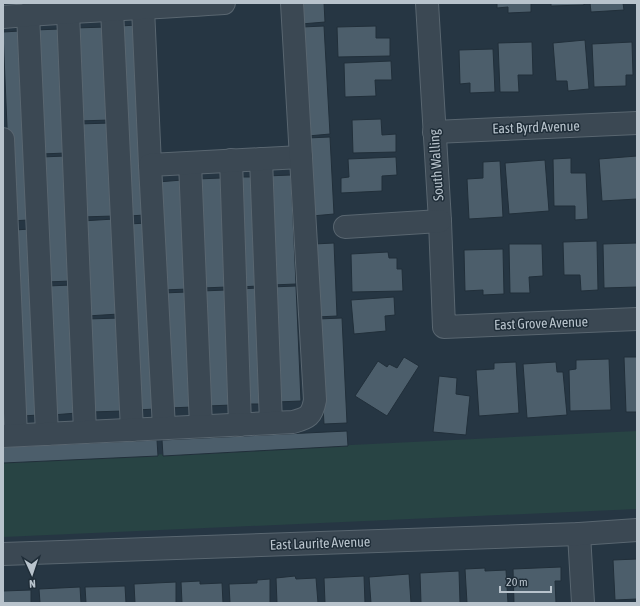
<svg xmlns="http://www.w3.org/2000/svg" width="640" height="606" viewBox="0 0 640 606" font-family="'Asap Condensed',sans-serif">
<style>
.green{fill:#284444}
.building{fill:#4c5e6b;stroke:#212f3a}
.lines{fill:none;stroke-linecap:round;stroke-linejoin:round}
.minor-casing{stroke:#596670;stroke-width:24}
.minor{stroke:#3b4853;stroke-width:22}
.labels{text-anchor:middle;stroke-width:3;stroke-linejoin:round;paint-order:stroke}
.street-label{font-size:14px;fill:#b8c3cc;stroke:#1f2d38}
</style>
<rect width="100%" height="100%" fill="#263643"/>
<!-- green -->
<polygon class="green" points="637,431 637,509 3,537 3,462"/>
<!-- building -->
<g class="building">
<polygon points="300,3 324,3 325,22 301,24"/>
<polygon points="497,3 531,3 531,12 508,13 508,7 497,8"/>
<polygon points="551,3 584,3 584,5 551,6"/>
<polygon points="590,3 623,3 624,10 591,12"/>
<polygon points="137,25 145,215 129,216 120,26"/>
<polygon points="324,26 330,134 308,136 302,27"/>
<polygon points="376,26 376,38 390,38 390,56 338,57 337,27"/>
<polygon points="107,27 110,120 78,121 74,28"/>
<polygon points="60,29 66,153 41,154 35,30"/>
<polygon points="20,31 28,220 11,221 3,32"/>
<polygon points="585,40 589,89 568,91 567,81 556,81 553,43"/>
<polygon points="532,42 533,75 518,75 519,92 500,92 498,43"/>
<polygon points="632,42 633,75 626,75 626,86 594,87 592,44"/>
<polygon points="493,49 495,92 470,93 470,83 460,84 459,50"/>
<polygon points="391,61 392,80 375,80 376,96 345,97 344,63"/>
<polygon points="381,119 382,135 396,134 396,152 353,153 352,120"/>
<polygon points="111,123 114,216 81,217 78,124"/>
<polygon points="330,137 334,214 312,216 307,138"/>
<polygon points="66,156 71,281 46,282 41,157"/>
<polygon points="637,156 637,199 602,201 599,159"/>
<polygon points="396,157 397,175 382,176 382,191 341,193 341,178 349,177 348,159"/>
<polygon points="571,158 571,173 586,173 588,219 575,220 575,206 554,206 553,159"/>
<polygon points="545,160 549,211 509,214 505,163"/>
<polygon points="500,161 503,217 469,219 467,179 483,178 483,162"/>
<polygon points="291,175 296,284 272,285 266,176"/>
<polygon points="235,177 253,177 258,286 240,287"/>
<polygon points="221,178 227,287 202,288 197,179"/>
<polygon points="182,180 188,289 163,290 158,182"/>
<polygon points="114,219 119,314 87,316 82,221"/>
<polygon points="147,223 155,409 137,410 129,224"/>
<polygon points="31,229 39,415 22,416 14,230"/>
<polygon points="597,241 598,290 581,291 580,275 564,275 563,242"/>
<polygon points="334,243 337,316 317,317 314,244"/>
<polygon points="637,243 637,287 604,288 603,244"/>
<polygon points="509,244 542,244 543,276 529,277 530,293 510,293"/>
<polygon points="503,249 504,294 483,295 483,290 465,291 464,250"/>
<polygon points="388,252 389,258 397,258 397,269 402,269 403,291 352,292 351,254"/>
<polygon points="72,285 77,413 52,415 47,286"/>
<polygon points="296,286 301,401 277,402 271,287"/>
<polygon points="257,288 263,404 245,404 240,289"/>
<polygon points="226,290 232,405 207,406 202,291"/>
<polygon points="187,292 193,407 168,408 163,293"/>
<polygon points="394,297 395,315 385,316 386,331 354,334 351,300"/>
<polygon points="120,318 123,411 91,412 87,319"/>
<polygon points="342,318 347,423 324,424 318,319"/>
<polygon points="404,357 419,366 387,416 355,396 378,361 387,367 389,364 397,368"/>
<polygon points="624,357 637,357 637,412 626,412"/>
<polygon points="609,359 611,410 570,411 569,370 576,369 576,360"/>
<polygon points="516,362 519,413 479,416 476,370 494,369 494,363"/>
<polygon points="556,362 557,372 563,372 567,415 527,418 523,364"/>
<polygon points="439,376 457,378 456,394 470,396 466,435 433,432"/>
<polygon points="347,431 348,446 163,456 162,440"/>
<polygon points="157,440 158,456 3,463 3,447"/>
<polygon points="637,559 637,599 615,600 613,560"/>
<polygon points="561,567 561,581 555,581 556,603 514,603 513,569"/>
<polygon points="485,568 485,571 506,570 508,603 467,603 465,569"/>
<polygon points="459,571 460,603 421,603 420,573"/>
<polygon points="409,574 411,603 371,603 369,577"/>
<polygon points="295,576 296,579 316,578 318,603 277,603 276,578"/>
<polygon points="364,576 365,603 325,603 324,578"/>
<polygon points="270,579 270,603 230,603 229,584 257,583 257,580"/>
<polygon points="200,581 200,584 222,583 223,603 182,603 181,582"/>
<polygon points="176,582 176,603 135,603 134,584"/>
<polygon points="125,586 126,603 86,603 85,587"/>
<polygon points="80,587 81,603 40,603 39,589"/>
<polygon points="31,590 31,603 3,603 3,591"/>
</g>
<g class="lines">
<!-- minor casing -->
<g class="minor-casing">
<g id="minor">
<polyline points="427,3 440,221 444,327 637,319"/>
<polyline points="143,8 150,165"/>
<polyline points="112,10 132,430"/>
<polyline points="68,12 85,432"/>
<polyline points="28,14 47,434"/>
<path d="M3,17C77,11 150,8 224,3"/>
<polyline points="434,132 637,123"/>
<polyline points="3,139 16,435"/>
<polyline points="261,159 271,423"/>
<polyline points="231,160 240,425"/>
<polyline points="190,163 201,426"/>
<polyline points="345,227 440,221"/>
<polyline points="164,428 150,165 301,157"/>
<path d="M3,436L293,422C308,418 312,416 315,400L292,3"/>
<polyline points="579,534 583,603"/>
<polyline points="3,554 579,534 637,530"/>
</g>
</g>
<!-- minor -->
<use href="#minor" class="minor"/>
</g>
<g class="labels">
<!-- street labels -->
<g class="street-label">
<text transform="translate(536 127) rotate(-2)" y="5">East Byrd Avenue</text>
<text transform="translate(436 165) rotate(-94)" y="5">South Walling</text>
<text transform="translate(541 323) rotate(-2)" y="5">East Grove Avenue</text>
<text transform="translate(320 543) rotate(-2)" y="5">East Laurite Avenue</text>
</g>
</g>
<!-- border -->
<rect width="640" height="606" fill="none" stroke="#b8c3cc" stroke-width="8"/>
<!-- north arrow -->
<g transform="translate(32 574) rotate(177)" stroke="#1f2d38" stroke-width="3" paint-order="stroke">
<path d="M0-3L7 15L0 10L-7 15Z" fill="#b8c3cc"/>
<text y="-6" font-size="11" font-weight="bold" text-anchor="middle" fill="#b8c3cc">N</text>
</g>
<!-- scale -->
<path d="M500 586v6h51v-6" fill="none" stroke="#b8c3cc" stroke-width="2"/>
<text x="506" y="586" font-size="12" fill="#b8c3cc" stroke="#1f2d38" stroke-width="3" paint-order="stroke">20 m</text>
</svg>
